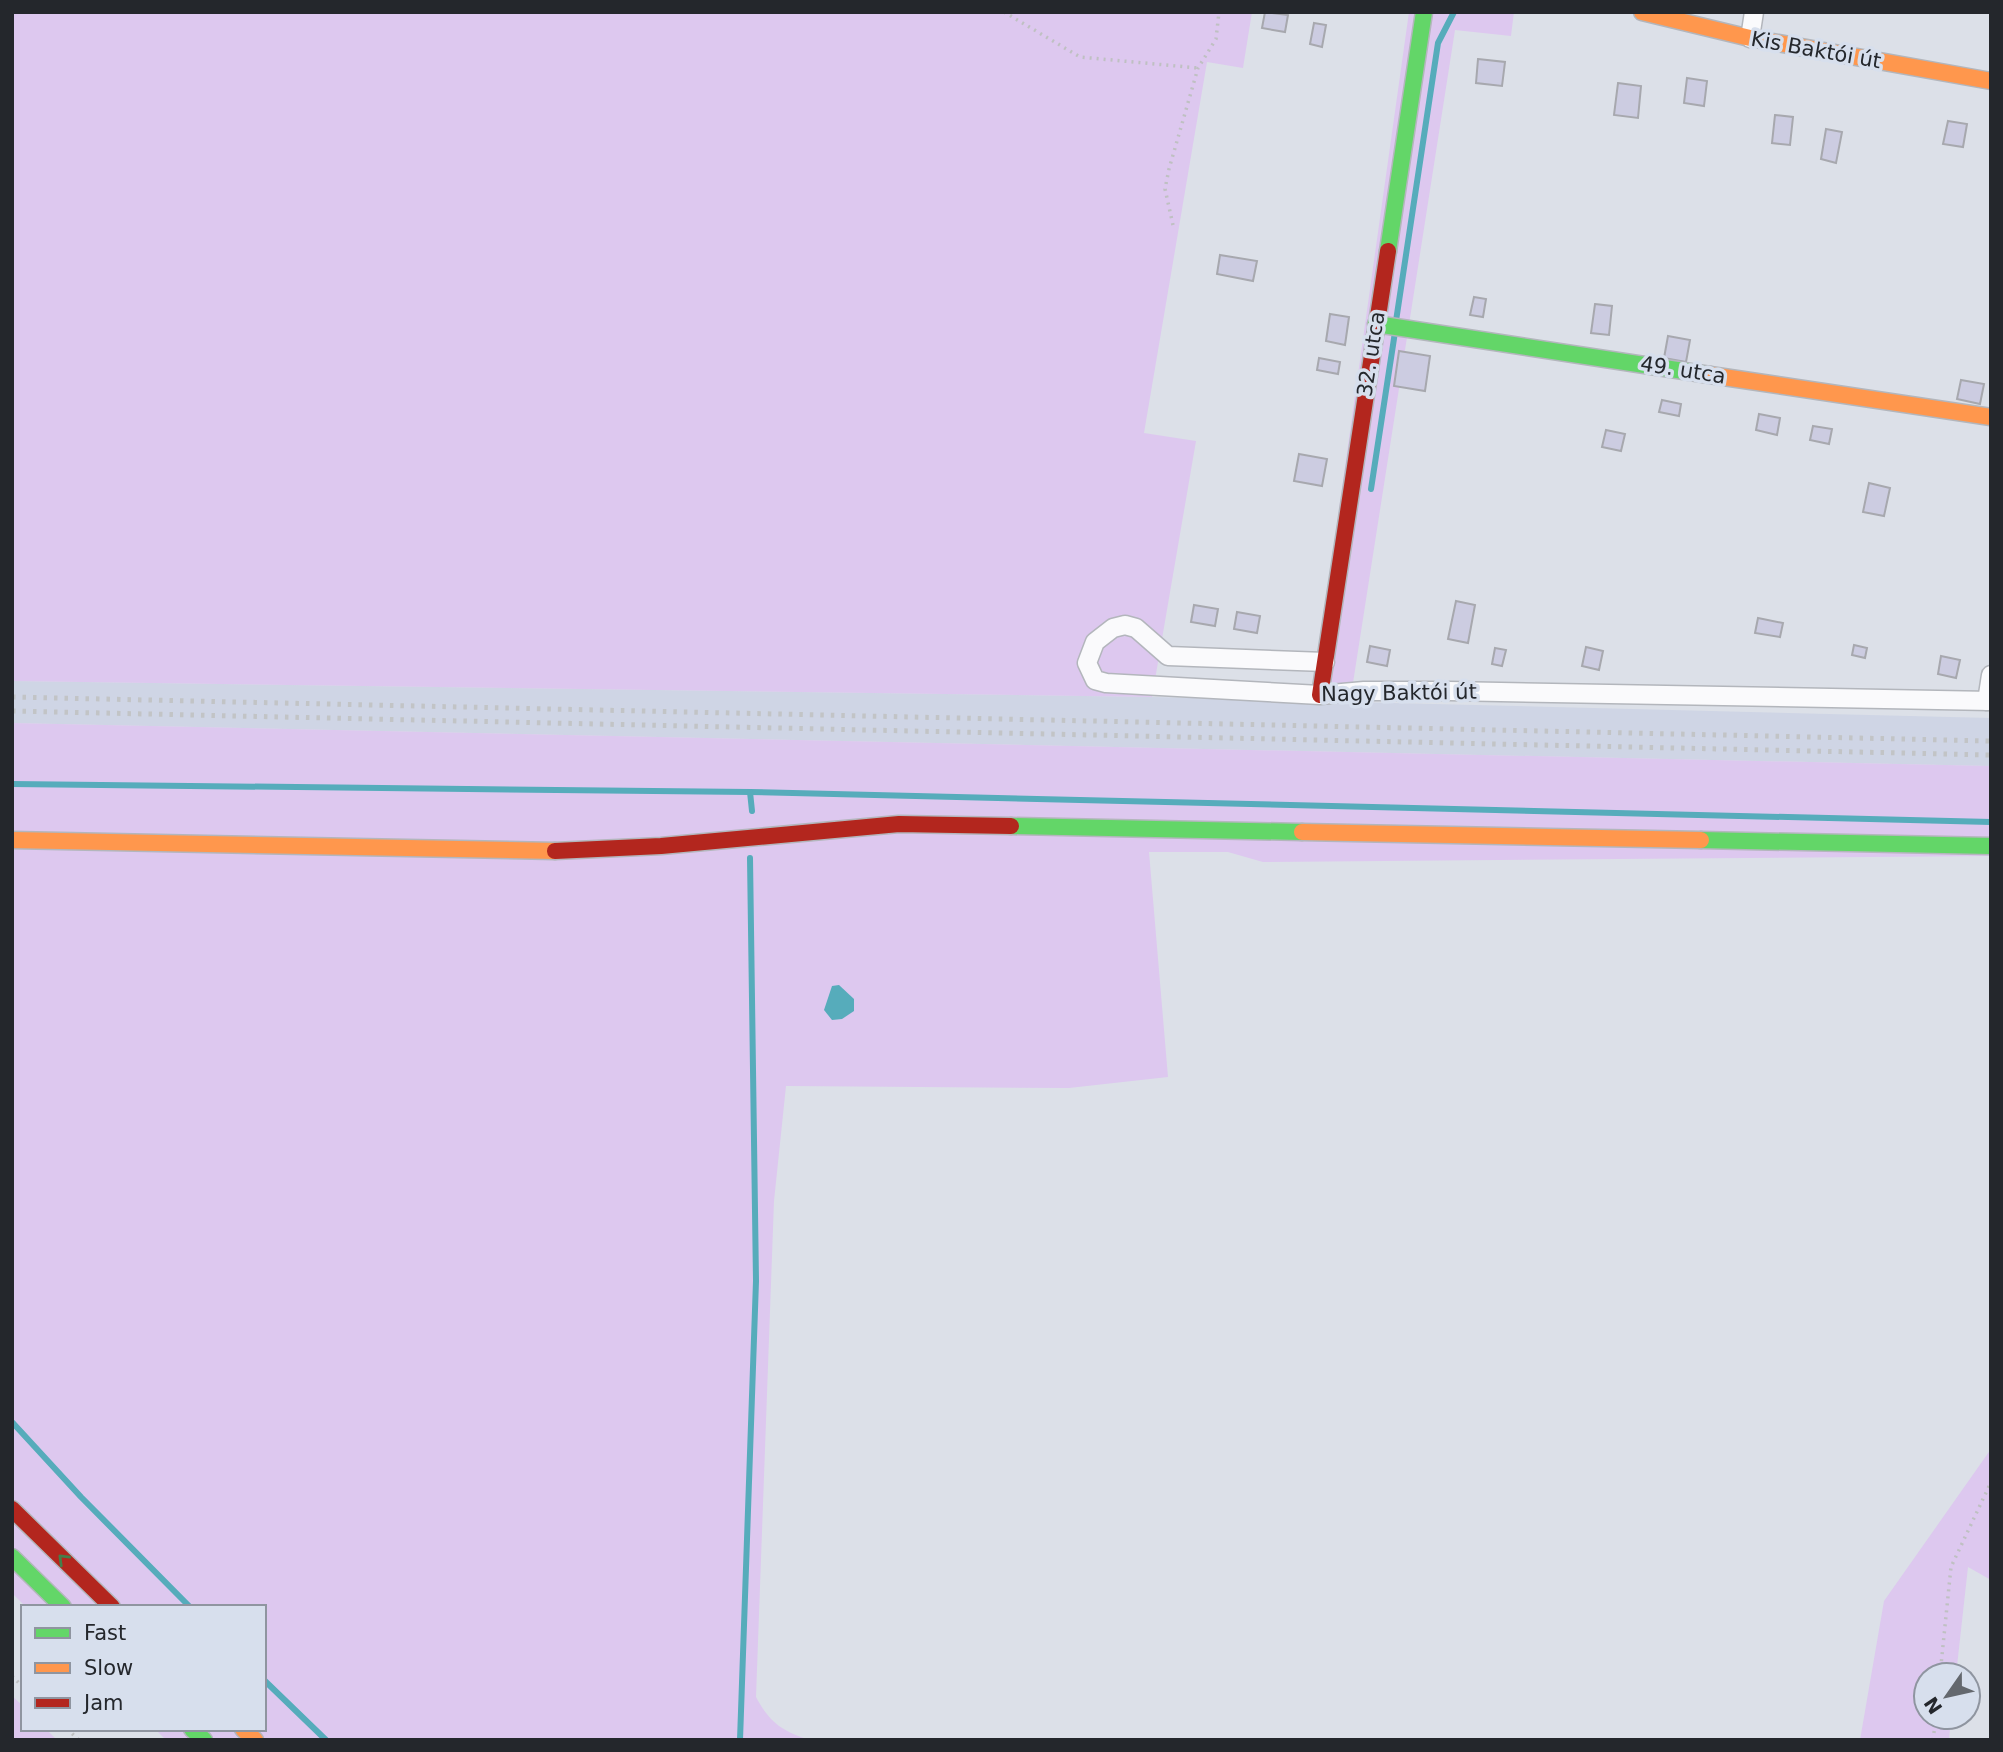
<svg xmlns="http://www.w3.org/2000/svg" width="2003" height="1752" viewBox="0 0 2003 1752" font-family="'DejaVu Sans',sans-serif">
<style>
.built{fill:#cfd5e5}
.green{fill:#ddc8ef}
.water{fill:#56acbb}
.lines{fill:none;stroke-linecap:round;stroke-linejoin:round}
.stream{stroke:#56acbb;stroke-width:6}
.building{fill:#cccce1;stroke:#a7a8ae;stroke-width:2}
.street-casing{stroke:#b3b6bc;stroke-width:21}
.fast-casing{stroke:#b3b6bc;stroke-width:19}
.slow-casing{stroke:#b3b6bc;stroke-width:19}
.jam-casing{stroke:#b3b6bc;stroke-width:19}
.path{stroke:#bfc0c2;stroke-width:3.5;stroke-dasharray:2 5;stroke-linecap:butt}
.street{stroke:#fafafc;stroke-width:18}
.fast{stroke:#63d668;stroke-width:16}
.slow{stroke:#ff974d;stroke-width:16}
.jam{stroke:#b3261e;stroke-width:16}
.rail{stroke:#c2c4c6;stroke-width:5;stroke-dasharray:3.5 7;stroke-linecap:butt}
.oneway{stroke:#447e4a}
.labels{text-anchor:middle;stroke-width:7;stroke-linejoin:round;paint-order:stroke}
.street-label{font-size:21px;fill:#24272c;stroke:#d7dfed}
</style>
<rect width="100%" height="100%" fill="#dce0e8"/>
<!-- built -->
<polygon class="built" points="12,681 1152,697 1991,718 1991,766 12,723"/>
<!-- green -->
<g class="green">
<polygon points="12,12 1252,12 1243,68 1207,62 1144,433 1196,441 1152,697 12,681"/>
<polygon points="1409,12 1514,12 1511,36 1455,30 1350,702 1312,701"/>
<path d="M12,723L1991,766V856L1263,862L1228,852H1149L1168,1077L1069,1088L786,1086L774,1201L756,1697C770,1723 782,1731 810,1740H166L155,1729H264V1607H26L12,1593Z"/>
<polygon points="1991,1449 1991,1580 1968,1567 1956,1675 1926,1675 1926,1717 1951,1717 1949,1740 1860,1740 1884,1601"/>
<polygon points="12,1696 23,1706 23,1729 46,1729 57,1740 12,1740"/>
</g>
<!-- water -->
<polygon class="water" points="839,985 854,999 854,1011 842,1019 832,1020 824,1010 832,986"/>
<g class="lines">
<!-- stream -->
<g class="stream">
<polyline points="1396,321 1438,43 1454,12"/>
<polyline points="1371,489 1395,332"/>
<polyline points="12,784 750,792 1991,822"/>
<polyline points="750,792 752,811"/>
<polyline points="12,1422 81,1497 190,1607"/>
<polyline points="264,1680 326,1740"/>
<polyline points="740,1740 756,1281 750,858"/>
</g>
</g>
<!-- building -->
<g class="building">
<polygon points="1265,12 1288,15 1285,32 1262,28"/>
<polygon points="1314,23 1326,25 1322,47 1310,44"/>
<polygon points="1478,59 1505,62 1502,86 1476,83"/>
<polygon points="1687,78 1707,81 1704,106 1684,103"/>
<polygon points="1618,83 1641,86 1638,118 1614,115"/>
<polygon points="1775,115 1793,117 1790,145 1772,143"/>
<polygon points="1948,121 1967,124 1963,147 1943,144"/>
<polygon points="1826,129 1842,132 1836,163 1821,159"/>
<polygon points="1220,255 1257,261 1253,281 1217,274"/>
<polygon points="1474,297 1486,299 1483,317 1470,315"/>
<polygon points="1595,304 1612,306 1609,335 1591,333"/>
<polygon points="1330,314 1349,317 1345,345 1326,341"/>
<polygon points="1668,336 1690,340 1686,362 1664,358"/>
<polygon points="1399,351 1430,356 1425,391 1394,386"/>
<polygon points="1319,358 1340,362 1338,374 1317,370"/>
<polygon points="1961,380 1984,384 1980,404 1957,399"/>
<polygon points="1662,400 1681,404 1679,416 1659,412"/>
<polygon points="1759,414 1780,418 1777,435 1756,430"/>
<polygon points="1813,426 1832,429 1829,444 1810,440"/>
<polygon points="1606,430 1625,434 1621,451 1602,447"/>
<polygon points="1299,454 1327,459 1322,486 1294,481"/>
<polygon points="1869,483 1890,488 1884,516 1863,512"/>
<polygon points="1456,601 1475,605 1468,643 1448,639"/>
<polygon points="1194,605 1218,609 1215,626 1191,622"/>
<polygon points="1237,612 1260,616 1257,633 1234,629"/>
<polygon points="1758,618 1783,623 1780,637 1755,633"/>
<polygon points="1854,645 1867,648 1865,658 1852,655"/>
<polygon points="1370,646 1390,650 1387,666 1367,662"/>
<polygon points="1586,647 1603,651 1599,670 1582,666"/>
<polygon points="1495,648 1506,650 1502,666 1492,664"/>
<polygon points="1941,656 1960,660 1956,678 1938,674"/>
</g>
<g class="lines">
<!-- street casing -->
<g class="street-casing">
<g id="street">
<polyline points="1750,38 1754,12"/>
<polyline points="1325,662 1168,656 1136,628 1125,625 1113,628 1095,642 1087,663 1095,680 1106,683 1320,695 1364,691 1449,691 1991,701"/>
<polyline points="1987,701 1991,675"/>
</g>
</g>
<!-- fast casing -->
<g class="fast-casing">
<g id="fast">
<polyline points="1388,251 1424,12"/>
<polyline points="1376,324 1710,375"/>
<polyline points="1011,826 1302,832"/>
<polyline points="1701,840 1991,846"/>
<polyline points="12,1557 63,1607"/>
<polyline points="192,1729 204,1740"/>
</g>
</g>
<!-- slow casing -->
<g class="slow-casing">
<g id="slow">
<polyline points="1642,12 1750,38 1991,81"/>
<polyline points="1710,375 1991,417"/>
<polyline points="1302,832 1701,840"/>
<polyline points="12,840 555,851"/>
<polyline points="243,1729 255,1740"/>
</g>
</g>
<!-- jam casing -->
<g class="jam-casing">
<g id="jam">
<polyline points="1320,695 1388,251"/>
<polyline points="555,851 661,846 899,824 1011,826"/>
<polyline points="12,1509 112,1607"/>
</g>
</g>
<!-- path -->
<g class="path">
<polyline points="1004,12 1080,57 1198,68"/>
<polyline points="1173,225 1165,189 1169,169 1198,68 1216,39 1219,12"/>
<polyline points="1940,1675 1951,1567 1991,1482"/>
<polyline points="12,1676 23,1687"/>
<polyline points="67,1729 79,1740"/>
<polyline points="1933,1740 1936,1717"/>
</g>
<!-- street -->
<use href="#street" class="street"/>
<!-- fast -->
<use href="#fast" class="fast"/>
<!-- slow -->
<use href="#slow" class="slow"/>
<!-- jam -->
<use href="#jam" class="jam"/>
<!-- rail -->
<g class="rail">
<polyline points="12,697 1991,741"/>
<polyline points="12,711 1991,755"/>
</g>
</g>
<!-- one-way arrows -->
<defs><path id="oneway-chevron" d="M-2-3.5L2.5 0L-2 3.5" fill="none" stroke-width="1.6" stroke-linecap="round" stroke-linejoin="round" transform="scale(1.75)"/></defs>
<use class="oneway" href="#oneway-chevron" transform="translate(63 1559) rotate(-136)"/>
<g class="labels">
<!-- street labels -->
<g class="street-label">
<text transform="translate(1816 50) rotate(10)" y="7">Kis Baktói út</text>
<text transform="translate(1371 354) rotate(-81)" y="7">32. utca</text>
<text transform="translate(1683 370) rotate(9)" y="7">49. utca</text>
<text transform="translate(1399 693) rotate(-1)" y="7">Nagy Baktói út</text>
</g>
</g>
<!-- border -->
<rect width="2003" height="1752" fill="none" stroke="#24272c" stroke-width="28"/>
<!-- legend -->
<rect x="21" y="1605" width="245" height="126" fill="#d7dfed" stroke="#8f95a0" stroke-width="2"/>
<rect x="35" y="1628" width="35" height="10" fill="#63d668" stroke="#8f95a0" stroke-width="2"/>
<text x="84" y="1640" font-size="21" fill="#24272c">Fast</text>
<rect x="35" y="1663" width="35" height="10" fill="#ff974d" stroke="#8f95a0" stroke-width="2"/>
<text x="84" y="1675" font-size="21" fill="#24272c">Slow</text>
<rect x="35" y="1698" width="35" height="10" fill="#b3261e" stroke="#8f95a0" stroke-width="2"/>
<text x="84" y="1710" font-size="21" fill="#24272c">Jam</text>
<!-- north arrow -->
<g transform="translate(1947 1696) rotate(236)"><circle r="33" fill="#d7dfed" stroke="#8f95a0" stroke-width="2"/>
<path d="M0-5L12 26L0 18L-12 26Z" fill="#64686e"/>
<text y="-10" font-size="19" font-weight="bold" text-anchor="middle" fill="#24272c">N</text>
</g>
</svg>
